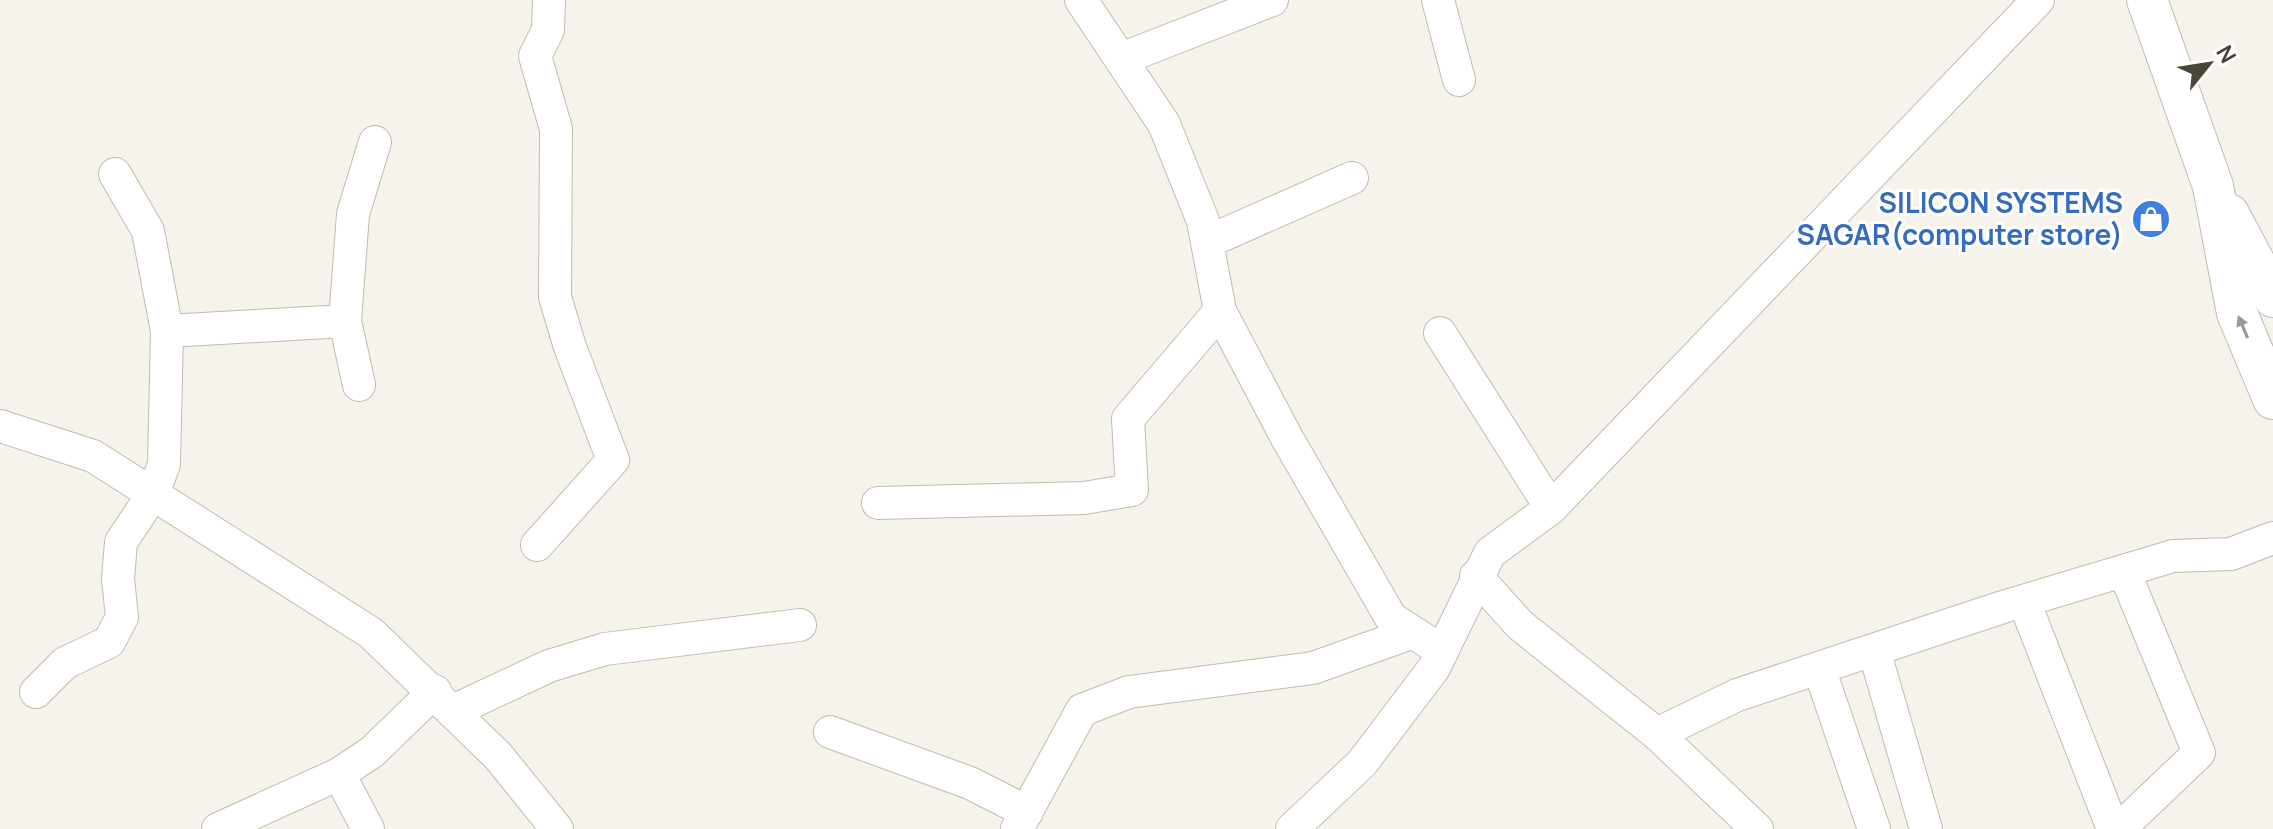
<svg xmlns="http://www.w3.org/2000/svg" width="2273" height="829" viewBox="0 0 2273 829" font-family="Manrope,sans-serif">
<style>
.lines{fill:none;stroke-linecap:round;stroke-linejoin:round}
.minor-casing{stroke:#c2bbae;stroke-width:34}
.tertiary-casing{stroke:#c2bbae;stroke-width:42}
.minor{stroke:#fff;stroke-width:32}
.tertiary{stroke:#fff;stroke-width:40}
.oneway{fill:#9c9892}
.labels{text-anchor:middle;stroke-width:6;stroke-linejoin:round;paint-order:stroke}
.shop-label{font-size:28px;font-weight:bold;fill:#366cbe;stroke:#fff;text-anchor:end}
</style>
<rect width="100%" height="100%" fill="#f6f3ec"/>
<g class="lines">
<!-- minor casing -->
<g class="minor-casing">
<g id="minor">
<polyline points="1081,0 1164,124 1203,221 1220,311 1287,438 1391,618 1442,651"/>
<polyline points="1438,0 1459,80"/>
<polyline points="1121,59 1272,0"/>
<polyline points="1207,242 1352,178"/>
<polyline points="345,321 359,385"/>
<polyline points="167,331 345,321 353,214 375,142"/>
<polyline points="1440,333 1551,508"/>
<polyline points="0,426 93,456 371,633 498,756 557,829"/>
<polyline points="878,503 1084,498 1132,490 1128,419 1220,311"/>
<polyline points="537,545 613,460 570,347 555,297 556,129 535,56 548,30 549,0"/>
<polyline points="1476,576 1520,625 1657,734 1737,695 2003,607 2173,556 2231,554 2273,538"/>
<polyline points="2024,601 2113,829"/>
<polyline points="1874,650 1926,829"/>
<polyline points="1819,668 1874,829"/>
<polyline points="36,692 65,663 109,642 122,617 118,579 121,542 153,494 164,464 167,331 148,231 115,174"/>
<polyline points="453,711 549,666 605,649 800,625"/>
<polyline points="830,732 970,783 1027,812"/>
<polyline points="1657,734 1757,829"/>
<polyline points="339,774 368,829"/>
<polyline points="218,829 339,774 372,752 435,691"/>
<polyline points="1017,829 1082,710 1129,692 1313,668 1411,633"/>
<polyline points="1292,829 1362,763 1434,668 1490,553 1551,508 2038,0"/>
<polyline points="2119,829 2199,753 2124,571"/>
</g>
</g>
<!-- tertiary casing -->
<g class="tertiary-casing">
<g id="tertiary">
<polyline points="2147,0 2213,186 2237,313 2273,399"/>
<polyline points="2229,214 2273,297"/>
</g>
</g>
<!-- minor -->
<use href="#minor" class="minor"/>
<!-- tertiary -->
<use href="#tertiary" class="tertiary"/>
</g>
<!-- one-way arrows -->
<defs><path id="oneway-solid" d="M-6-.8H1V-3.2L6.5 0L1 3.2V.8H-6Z" transform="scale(2)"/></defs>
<use class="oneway" href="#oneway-solid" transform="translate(2243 327) rotate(-113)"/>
<!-- icons -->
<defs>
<g id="shop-disc" transform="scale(2)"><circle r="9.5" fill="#3f7fe0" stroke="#fff"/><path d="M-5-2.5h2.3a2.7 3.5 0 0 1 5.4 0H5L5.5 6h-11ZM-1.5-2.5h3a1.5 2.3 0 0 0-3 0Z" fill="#fff"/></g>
</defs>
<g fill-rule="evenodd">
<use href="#shop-disc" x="2151" y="219"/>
</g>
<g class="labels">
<!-- shop labels -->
<g class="shop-label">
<text x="2123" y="213">SILICON SYSTEMS<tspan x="2123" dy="32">SAGAR(computer store)</tspan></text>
</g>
</g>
<!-- north arrow -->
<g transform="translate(2209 64) rotate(60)" stroke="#ffffff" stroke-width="6" paint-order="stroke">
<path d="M0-6L14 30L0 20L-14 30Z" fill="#4b4439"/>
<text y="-12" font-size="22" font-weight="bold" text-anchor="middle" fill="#4b4439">N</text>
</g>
</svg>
